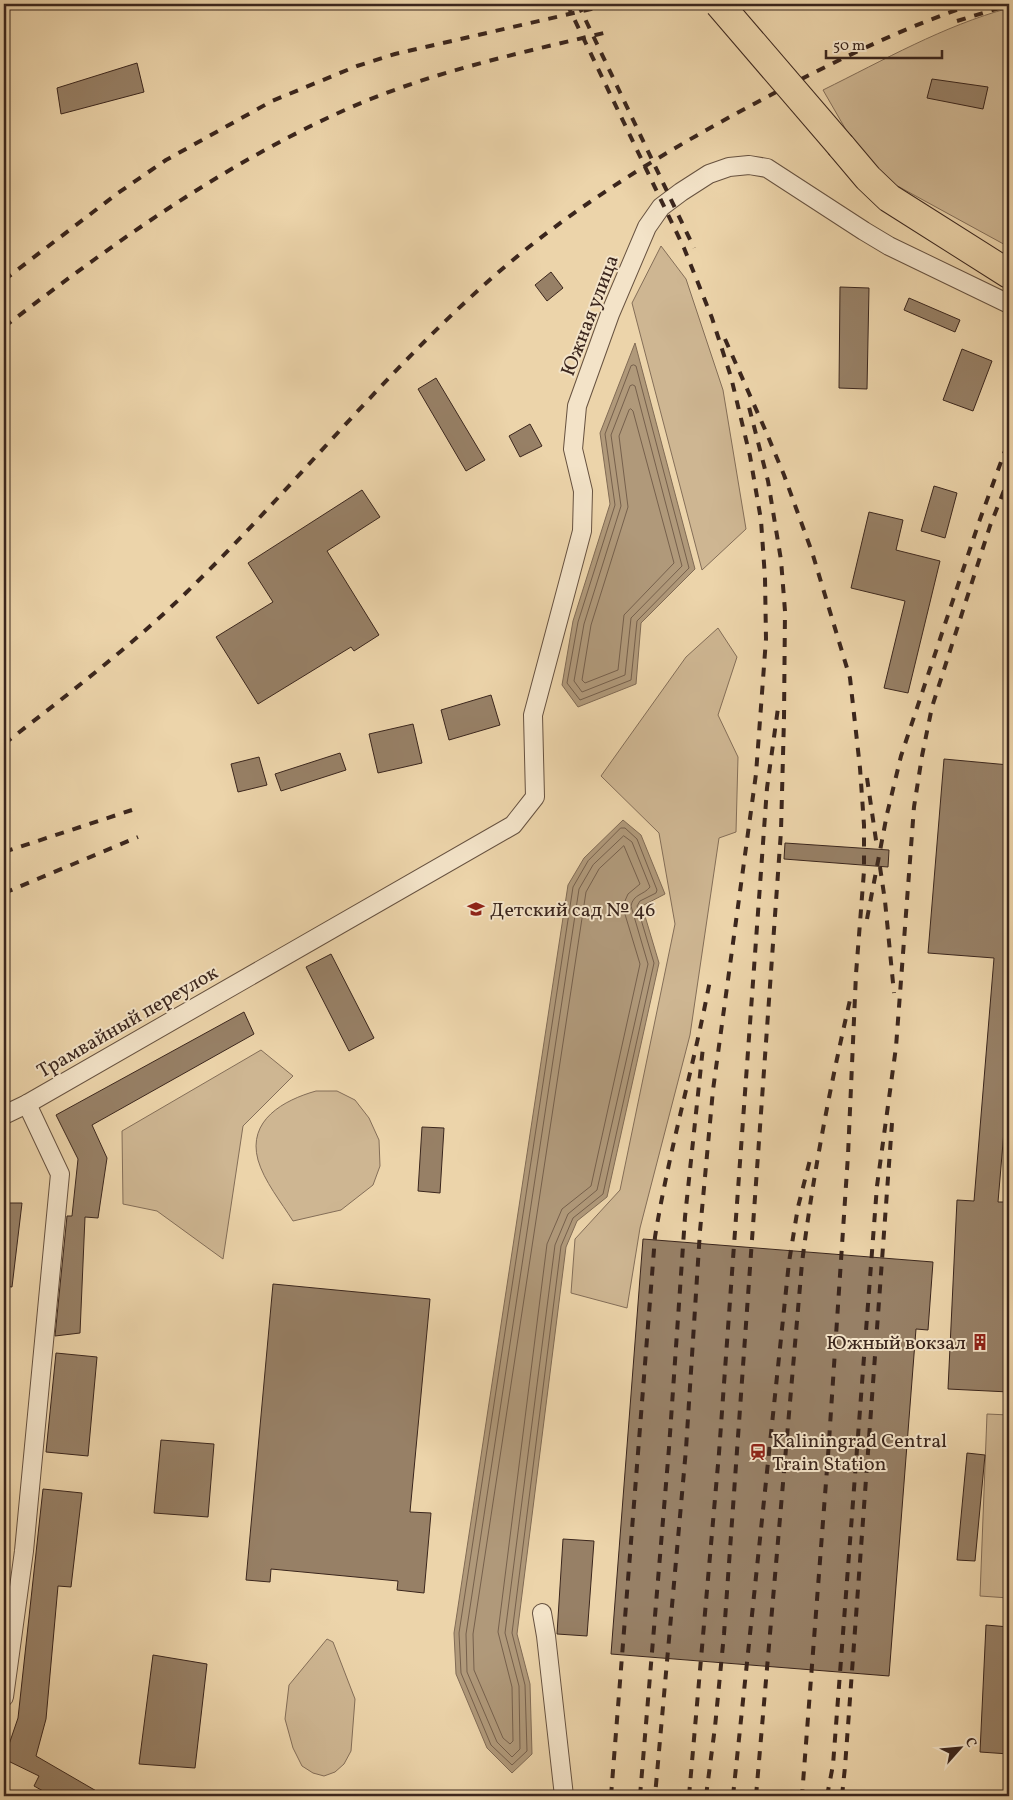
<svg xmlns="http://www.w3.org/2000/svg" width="1013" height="1800" viewBox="0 0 1013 1800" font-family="Vollkorn,serif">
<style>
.green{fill:#ceb692;stroke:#846e58}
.water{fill:#b0997a;stroke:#816b55}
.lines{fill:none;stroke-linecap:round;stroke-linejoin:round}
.shore{stroke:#76604c;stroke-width:1}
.building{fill:#978066;stroke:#3b261d}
.street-casing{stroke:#675240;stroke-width:20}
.primary-casing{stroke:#3b261d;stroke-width:30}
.street{stroke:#f3e3c8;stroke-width:18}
.primary{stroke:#ecd4aa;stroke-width:28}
.rail{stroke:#3b261d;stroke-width:4;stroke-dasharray:9 9;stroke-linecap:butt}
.primary-bridge-casing{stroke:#3b261d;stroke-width:30;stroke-linecap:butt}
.primary-bridge{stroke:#ecd4aa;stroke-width:28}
.labels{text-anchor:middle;stroke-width:4;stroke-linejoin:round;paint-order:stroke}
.street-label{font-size:20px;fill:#3b261d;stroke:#f3e3c8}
.poi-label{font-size:20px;fill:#3b261d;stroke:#f3e3c8;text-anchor:start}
</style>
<rect width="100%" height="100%" fill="#ecd4aa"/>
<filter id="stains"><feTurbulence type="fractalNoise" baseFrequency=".004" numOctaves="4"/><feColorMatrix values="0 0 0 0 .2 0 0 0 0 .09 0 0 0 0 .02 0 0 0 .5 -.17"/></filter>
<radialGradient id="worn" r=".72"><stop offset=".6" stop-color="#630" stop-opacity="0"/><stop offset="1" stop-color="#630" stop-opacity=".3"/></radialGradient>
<!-- green -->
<g class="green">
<path d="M1009,8V209L1005,219L1009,223V247L892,183L853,142L823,90C884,60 943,26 1009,8Z"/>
<polygon points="661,246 686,279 723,390 746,529 702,570 632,303"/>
<polygon points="718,628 737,657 718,715 738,757 736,832 719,838 690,1035 640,1228 627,1308 571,1293 575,1239 620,1190 675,924 659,833 601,776 686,657"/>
<polygon points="261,1050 293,1076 243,1126 223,1259 157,1211 123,1204 122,1131"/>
<path d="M316,1091H337L355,1100L369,1118L379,1140L380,1166L373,1185L341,1210L293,1221C281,1202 264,1181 258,1160C247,1120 284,1100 316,1091Z"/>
<polygon points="987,1414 1009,1415 1009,1598 980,1596"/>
<polygon points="327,1639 333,1642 355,1699 351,1751 344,1764 335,1772 324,1776 313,1773 302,1766 293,1748 285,1719 289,1685"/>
</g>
<!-- water -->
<g class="water">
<polygon points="635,343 695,569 641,623 636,684 578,707 562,685 573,621 610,504 600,433"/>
<polygon points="623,820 641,835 665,894 642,906 659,963 607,1197 577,1221 566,1247 517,1634 530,1684 532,1754 512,1773 487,1748 456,1674 454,1633 568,885 584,858"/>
</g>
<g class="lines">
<!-- shore -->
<g class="shore">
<polygon points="634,365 636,366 689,568 637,621 631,680 580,700 567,683 578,622 615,505 605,434 631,366"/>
<polygon points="633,385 635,386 682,566 631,618 625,675 582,692 574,681 584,624 621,506 611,435 630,386"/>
<polygon points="631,409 633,411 674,563 624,615 618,670 585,683 582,680 591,625 628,507 619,436 629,410"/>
<polygon points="621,828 625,828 637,839 657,890 656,893 640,901 637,906 654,963 603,1194 573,1218 561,1246 512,1633 525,1685 527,1751 512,1765 491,1745 461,1673 459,1633 573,887 588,861"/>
<path d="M624,836L632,842L650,887C644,895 633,894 631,906L648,964L597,1190L568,1214L555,1245L505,1633L519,1686L520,1749L512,1757L497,1742L467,1672L466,1634L579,889L593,865Z"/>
<polygon points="624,846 640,884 628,894 624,903 624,911 640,964 591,1186 562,1209 547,1244 498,1632 512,1687 513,1741 510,1744 503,1738 474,1670 473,1634 586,892 599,869"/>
</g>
</g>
<!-- building -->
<g class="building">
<polygon points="137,63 144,92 61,114 57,88"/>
<polygon points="932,79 988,87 983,109 927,98"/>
<polygon points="551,272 563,288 547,301 535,285"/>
<polygon points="840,287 869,288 867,389 839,388"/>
<polygon points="909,298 960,320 955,332 904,310"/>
<polygon points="962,349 992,361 973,411 943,400"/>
<polygon points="436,378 485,460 466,471 418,389"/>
<polygon points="530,424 542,446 520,457 509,436"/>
<polygon points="934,486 957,493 945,538 921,531"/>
<polygon points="362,490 380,517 327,551 379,635 354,651 351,647 258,704 216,637 273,602 248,563"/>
<polygon points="869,512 903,520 896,550 940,561 908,693 884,688 905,601 851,588"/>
<polygon points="491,695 500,725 449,740 441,710"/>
<polygon points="413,724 422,763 378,773 369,734"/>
<polygon points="340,753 346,770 281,791 275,774"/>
<polygon points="259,757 267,785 238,792 231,764"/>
<polygon points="944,759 1009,765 1009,1072 998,1202 1009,1202 1009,1392 948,1389 957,1200 974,1201 994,958 928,953"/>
<polygon points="785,843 889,850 888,867 784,859"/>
<polygon points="331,954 374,1038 349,1051 306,967"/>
<polygon points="244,1012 254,1034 92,1125 107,1158 98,1218 85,1217 80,1333 55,1336 67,1216 72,1216 78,1159 56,1115"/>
<polygon points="422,1127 444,1128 440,1193 418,1191"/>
<polygon points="4,1203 22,1203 12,1287 4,1286"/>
<polygon points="643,1239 933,1262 928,1330 916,1329 889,1676 611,1654"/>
<polygon points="273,1284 430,1299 410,1512 431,1513 424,1593 397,1590 398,1581 271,1569 270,1582 246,1580"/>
<polygon points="56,1353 97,1357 88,1456 46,1452"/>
<polygon points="161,1440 214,1444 208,1517 154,1513"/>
<polygon points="967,1453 985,1455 975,1561 957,1560"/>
<polygon points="43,1489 82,1493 71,1587 58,1586 46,1719 36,1756 105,1796 52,1796 34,1786 39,1776 4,1759 18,1718"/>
<polygon points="563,1539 594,1541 587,1636 557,1634"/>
<polygon points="986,1625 1009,1627 1009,1754 980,1752"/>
<polygon points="153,1655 207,1664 195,1768 139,1764"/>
</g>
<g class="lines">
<!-- street casing -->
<g class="street-casing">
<g id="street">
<polyline points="4,1115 27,1104 513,825 535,797 533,715 582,531 583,491 573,449 577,406 610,314 647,227 661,207 681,192 709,174 729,167 749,165 767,168 864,231 889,246 1009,304"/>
<polyline points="542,1613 546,1636 564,1796"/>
<polyline points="4,1697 24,1551 60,1174 27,1104"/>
</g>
</g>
<!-- primary casing -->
<g class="primary-casing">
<polyline id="primary" points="841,146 868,178 889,198 1009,274"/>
</g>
<!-- street -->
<use href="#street" class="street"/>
<!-- primary -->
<use href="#primary" class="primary"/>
<!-- rail -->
<g class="rail">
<polyline points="567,4 684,248 712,318 731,377 750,456 761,520 765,578 766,639 756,774 713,1090 700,1231 686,1449 655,1796"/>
<polyline points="578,4 694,248"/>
<polyline points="957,21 1009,5"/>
<polyline points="4,280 118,193 166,160 272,101 357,66 395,54 613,4"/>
<path d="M4,327C112,244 222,165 347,109C430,72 520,53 608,32"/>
<polyline points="725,339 767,434 784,475 812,552 850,678 860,768 864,825 864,871 856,974 848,1155 828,1456 802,1796"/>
<path d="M4,744C71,692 138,641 198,581C301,479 391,365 501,270C586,197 683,141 782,89C844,57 907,26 974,4"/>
<polyline points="867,778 877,847"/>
<polyline points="4,852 132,810"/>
<polyline points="880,867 885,901 894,993"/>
<polyline points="4,893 138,837"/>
<polyline points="867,919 887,814 901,756 979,522 1009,440"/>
<path d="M611,1796L655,1237C669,1150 694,1066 710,980"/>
<polyline points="640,1796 669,1448 685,1217 703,1047"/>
<polyline points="689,1796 719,1453 767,788 778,708"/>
<polyline points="706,1796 715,1727 724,1634 781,831 784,718 785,611 781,560 768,481 749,407"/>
<polyline points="733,1796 789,1262 798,1207 811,1156"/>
<path d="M756,1796L802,1263C813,1175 830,1087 850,1000"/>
<polyline points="827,1796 833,1765 877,1186 896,1047 914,807 922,756 932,707 990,526 1009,478"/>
<polyline points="842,1796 845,1767 892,1123"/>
</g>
<!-- primary-bridge casing -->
<g class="primary-bridge-casing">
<polyline id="primary-bridge" points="719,4 841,146"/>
</g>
<!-- primary-bridge -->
<use href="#primary-bridge" class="primary-bridge"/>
</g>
<!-- icons -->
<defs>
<g id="school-bare" transform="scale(1.35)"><path d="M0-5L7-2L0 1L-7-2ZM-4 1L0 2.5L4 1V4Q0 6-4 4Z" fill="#8f2418" stroke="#f3e3c8" stroke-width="2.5" paint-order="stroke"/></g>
<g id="building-bare" transform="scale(1.35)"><path d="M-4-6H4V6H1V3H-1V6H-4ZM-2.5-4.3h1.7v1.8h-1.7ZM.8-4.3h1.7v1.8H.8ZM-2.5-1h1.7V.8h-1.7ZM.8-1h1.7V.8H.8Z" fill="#8f2418" stroke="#f3e3c8" stroke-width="2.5" paint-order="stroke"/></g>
<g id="station-bare" transform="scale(1.35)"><path d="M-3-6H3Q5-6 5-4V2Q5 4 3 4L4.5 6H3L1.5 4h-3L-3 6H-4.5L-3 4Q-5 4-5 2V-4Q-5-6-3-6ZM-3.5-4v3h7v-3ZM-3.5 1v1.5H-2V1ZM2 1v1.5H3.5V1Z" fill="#8f2418" stroke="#f3e3c8" stroke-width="2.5" paint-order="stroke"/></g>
</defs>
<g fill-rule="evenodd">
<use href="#school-bare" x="476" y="909"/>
<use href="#building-bare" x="980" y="1342"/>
<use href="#station-bare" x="758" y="1452"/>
</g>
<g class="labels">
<!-- street labels -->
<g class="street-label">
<text transform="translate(589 315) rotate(-69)" y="7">Южная улица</text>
<text transform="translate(127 1021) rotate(-30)" y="7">Трамвайный переулок</text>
</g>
<!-- poi labels -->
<g class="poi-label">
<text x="490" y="916">Детский сад № 46</text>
<text x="966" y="1349" text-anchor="end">Южный вокзал</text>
<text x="772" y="1447">Kaliningrad Central<tspan x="772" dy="23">Train Station</tspan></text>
</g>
</g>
<!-- margin -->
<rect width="1013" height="1800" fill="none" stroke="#ecd4aa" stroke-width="20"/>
<rect x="5" y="5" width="1003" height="1790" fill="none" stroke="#3b261d" stroke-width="2.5"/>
<rect x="10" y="10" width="993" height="1780" fill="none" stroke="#3b261d"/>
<!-- north arrow -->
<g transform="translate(960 1748) rotate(63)" stroke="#f3e3c8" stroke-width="4" paint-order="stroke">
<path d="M0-4L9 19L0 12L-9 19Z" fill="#3b261d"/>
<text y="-8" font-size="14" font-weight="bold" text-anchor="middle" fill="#3b261d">С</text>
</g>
<!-- scale -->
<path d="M826 50v8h116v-8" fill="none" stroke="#3b261d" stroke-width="2.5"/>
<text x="833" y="50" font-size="15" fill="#3b261d" stroke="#f3e3c8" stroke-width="4" paint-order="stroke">50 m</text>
<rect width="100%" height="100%" filter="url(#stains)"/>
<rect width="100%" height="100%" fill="url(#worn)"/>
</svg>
